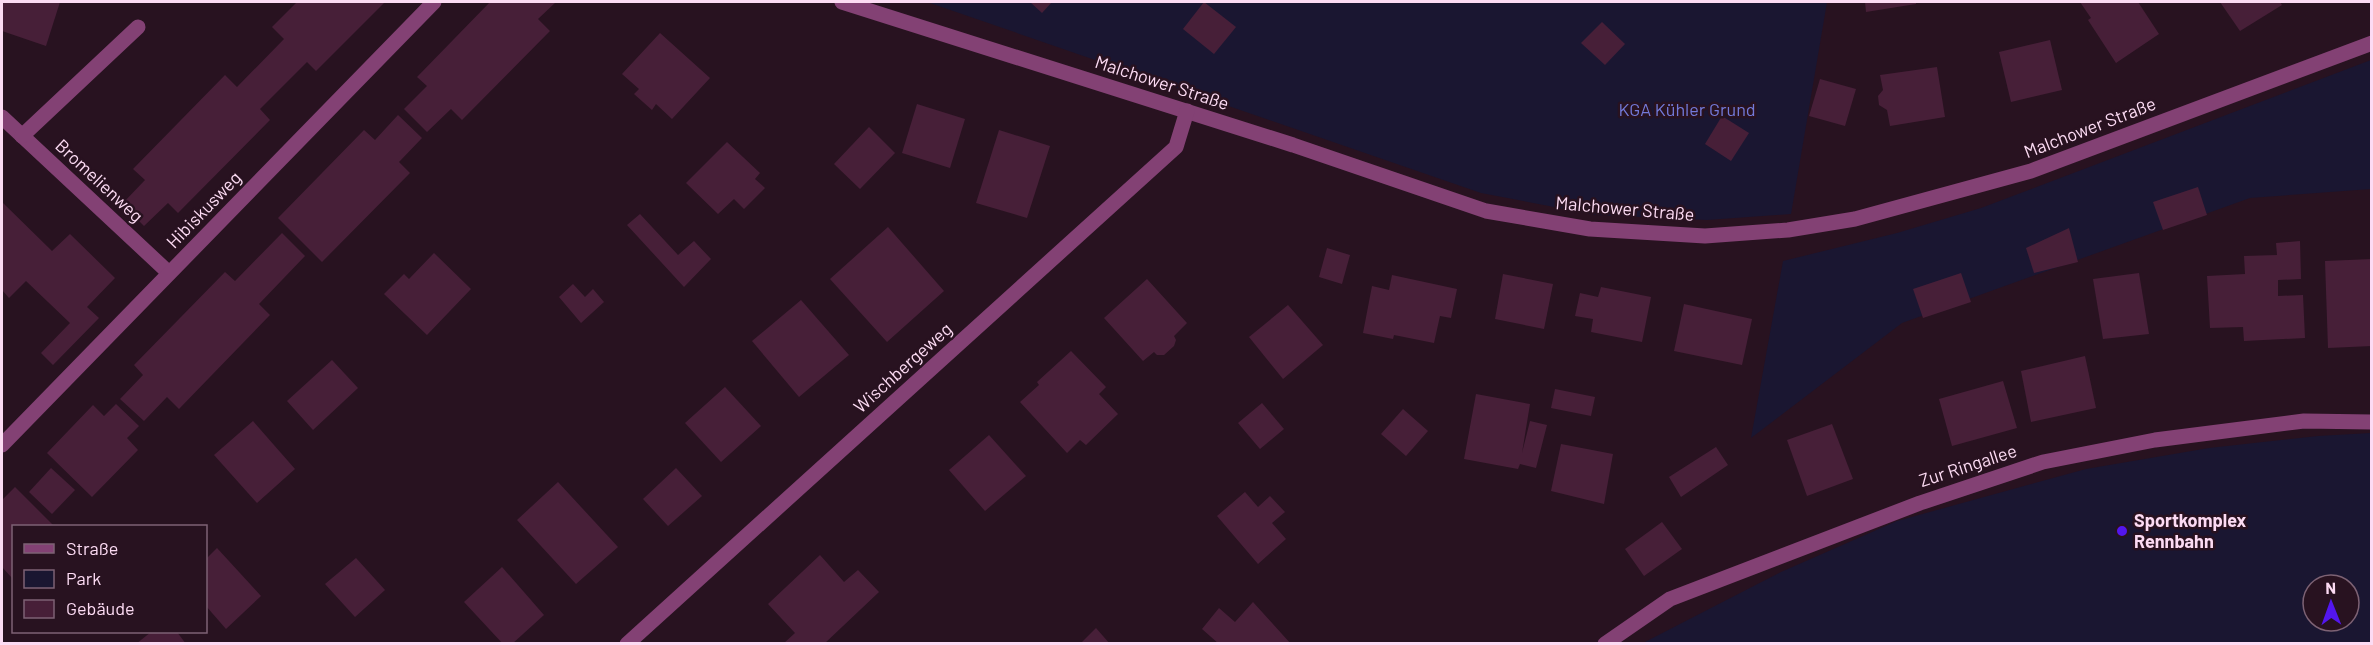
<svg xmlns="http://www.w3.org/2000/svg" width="2373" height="645" viewBox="0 0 2373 645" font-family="Barlow,sans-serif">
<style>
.green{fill:#1a1631;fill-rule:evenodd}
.building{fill:#471f38}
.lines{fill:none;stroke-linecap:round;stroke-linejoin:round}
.minor{stroke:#834174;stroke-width:15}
.poi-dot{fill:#5316ee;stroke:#281220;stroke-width:2}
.labels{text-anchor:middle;stroke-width:5;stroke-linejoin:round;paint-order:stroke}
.street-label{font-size:18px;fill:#fcdbf3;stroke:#281220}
.park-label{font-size:18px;fill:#737ada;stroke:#281220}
.poi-label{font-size:18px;font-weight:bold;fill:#fcdbf3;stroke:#281220;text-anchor:start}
</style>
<rect width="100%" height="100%" fill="#281220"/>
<!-- green -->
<g class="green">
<polygon points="927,2 1827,2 1791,214 1707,220 1596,215 1481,193"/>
<polygon points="2371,60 2371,189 2250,198 1902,323 1751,438 1783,261 1897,233 1981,208"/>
<path d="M2371,433V643H1643L1781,572L1897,521L2086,469L2209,448L2318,436ZM2313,585H2349V621H2313Z"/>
</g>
<!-- building -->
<g class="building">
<polygon points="2,2 60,2 46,46 2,31"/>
<polygon points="297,2 385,2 316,71 307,62 260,109 270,120 178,213 168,203 144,226 122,204 145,180 133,169 225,75 237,87 284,39 272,27"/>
<polygon points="490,2 556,2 538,19 550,31 462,120 451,109 427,132 404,109 427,86 417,77"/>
<polygon points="1030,2 1052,2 1042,13"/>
<polygon points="1204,2 1236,27 1214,54 1183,29"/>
<polygon points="1865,2 1916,2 1916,4 1866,12"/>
<polygon points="2080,2 2138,2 2159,34 2116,63 2088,20 2091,18"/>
<polygon points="2220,2 2280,2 2282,5 2240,31"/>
<polygon points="1602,22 1625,44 1605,65 1581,43"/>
<polygon points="660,33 710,78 672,119 656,104 652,110 634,94 639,89 622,74"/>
<polygon points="2050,40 2062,90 2011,102 1999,52"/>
<polygon points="1937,67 1945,117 1890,126 1887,110 1879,105 1878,96 1883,90 1880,75"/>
<polygon points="1820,79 1856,89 1845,126 1809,116"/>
<polygon points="917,104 965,119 950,168 902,153"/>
<polygon points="398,115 422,138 399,162 410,173 322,262 278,218 364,130 375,140"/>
<polygon points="1722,116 1749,133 1731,161 1705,144"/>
<polygon points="869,127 895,153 860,189 834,164"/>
<polygon points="999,130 1050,146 1027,218 976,203"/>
<polygon points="727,142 760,173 755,179 765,188 744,209 734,199 718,214 686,183"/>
<polygon points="2198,187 2207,215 2163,230 2153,202"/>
<polygon points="2,202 52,251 70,234 115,278 87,307 99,318 53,365 41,353 70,323 26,281 9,298 2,290"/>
<polygon points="640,214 678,255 694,241 711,259 684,287 627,225"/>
<polygon points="888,227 944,291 887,342 830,279"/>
<polygon points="2069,228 2078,262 2034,273 2026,248"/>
<polygon points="282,233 305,256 259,304 270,315 179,409 167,397 144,421 120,399 143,375 134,365 225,272 235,281"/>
<polygon points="2300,241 2301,279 2278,280 2278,296 2303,295 2305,338 2244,341 2243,327 2210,328 2207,276 2245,274 2244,256 2277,255 2276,243"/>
<polygon points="1327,248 1350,255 1342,284 1319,277"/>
<polygon points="434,253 471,289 427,335 384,294 404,274 409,279"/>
<polygon points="2372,259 2372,346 2328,348 2325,261"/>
<polygon points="1961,273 1971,302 1923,318 1913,289"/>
<polygon points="2139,273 2149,334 2103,339 2093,279"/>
<polygon points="1503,274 1553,284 1544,329 1495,319"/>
<polygon points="1392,275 1457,289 1451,318 1440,316 1434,343 1394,335 1393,339 1363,333 1372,286 1389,290"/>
<polygon points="1147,279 1187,323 1174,336 1176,340 1174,346 1164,355 1157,355 1154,352 1143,361 1104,318"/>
<polygon points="573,284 585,297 593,289 604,302 581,323 559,297"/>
<polygon points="1601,287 1651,297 1642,342 1591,332 1593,319 1575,316 1580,293 1598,297"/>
<polygon points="801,300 849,355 799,397 752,341"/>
<polygon points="1684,304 1752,319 1742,365 1674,351"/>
<polygon points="1288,305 1323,345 1283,379 1249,337"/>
<polygon points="1071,351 1106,387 1099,394 1118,414 1086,445 1080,440 1067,453 1020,402 1039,385 1037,382"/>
<polygon points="2085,356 2096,408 2031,422 2021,371"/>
<polygon points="332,360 358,388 313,430 287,401"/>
<polygon points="2003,381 2017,428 1952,446 1939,399"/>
<polygon points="725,387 761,426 721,462 685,423"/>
<polygon points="1555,389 1595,397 1591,416 1551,408"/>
<polygon points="1476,394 1530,404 1522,453 1530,421 1547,425 1536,468 1520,464 1518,469 1464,459"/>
<polygon points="1262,403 1284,429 1260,449 1238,423"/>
<polygon points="116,404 139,426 127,438 138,450 92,497 47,453 93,405 104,416"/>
<polygon points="1403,409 1428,431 1406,456 1381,434"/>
<polygon points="253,421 295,469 257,503 214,455"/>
<polygon points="1832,424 1853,479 1807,496 1787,440"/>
<polygon points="989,435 1026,476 985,511 949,470"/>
<polygon points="1561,444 1613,454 1604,504 1551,491"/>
<polygon points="1716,447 1728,465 1681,497 1669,477"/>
<polygon points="51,468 75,490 52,514 29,492"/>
<polygon points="676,468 702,496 668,526 643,499"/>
<polygon points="558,482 618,547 576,584 517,520"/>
<polygon points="15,487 54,526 14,526 12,578 2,567 2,500"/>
<polygon points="1245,492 1258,507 1270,496 1285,512 1272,523 1286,539 1258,564 1217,516"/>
<polygon points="1662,522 1682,549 1644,576 1625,549"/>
<polygon points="217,548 261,596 226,629 206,606 206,559"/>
<polygon points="820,555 844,582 858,570 879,592 824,644 783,644 795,633 768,604"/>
<polygon points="356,558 385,590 355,617 325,584"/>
<polygon points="502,567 544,615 512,644 503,644 464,602"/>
<polygon points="1253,602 1291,644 1219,644 1202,629 1219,608 1235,622"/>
<polygon points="1096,628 1110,644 1080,644"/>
<polygon points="151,632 177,632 186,644 136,644"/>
</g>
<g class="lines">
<!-- minor -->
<g class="minor">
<polyline points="842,2 1293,145 1486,211 1590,229 1705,236 1788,230 1855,219 2031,171 2372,43"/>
<polyline points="2,117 169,273"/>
<polyline points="22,136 138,27"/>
<polyline points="2,445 434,2"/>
<polyline points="627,644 1176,147 1187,111"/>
<polyline points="1605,644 1670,599 1920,503 2043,462 2155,440 2304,421 2372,422"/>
</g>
</g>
<!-- markers -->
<circle class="poi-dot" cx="2122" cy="531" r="6"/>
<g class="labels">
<!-- street labels -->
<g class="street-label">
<text transform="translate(1162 83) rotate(18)" y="6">Malchower Straße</text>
<text transform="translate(2090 128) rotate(-21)" y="6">Malchower Straße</text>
<text transform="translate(99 181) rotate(43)" y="6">Bromelienweg</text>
<text transform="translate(1625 209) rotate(5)" y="6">Malchower Straße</text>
<text transform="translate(204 210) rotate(-46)" y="6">Hibiskusweg</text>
<text transform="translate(903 368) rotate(-42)" y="6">Wischbergeweg</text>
<text transform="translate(1968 466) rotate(-18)" y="6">Zur Ringallee</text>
</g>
<!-- park labels -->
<g class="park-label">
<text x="1687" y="116">KGA Kühler Grund</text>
</g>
<!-- poi labels -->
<g class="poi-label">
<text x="2134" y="527">Sportkomplex<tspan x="2134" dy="21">Rennbahn</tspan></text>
</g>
</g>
<!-- border -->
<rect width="2373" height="645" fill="none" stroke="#fcdbf3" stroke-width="6"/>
<!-- legend -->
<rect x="12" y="525" width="195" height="108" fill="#281220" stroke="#7d6274" stroke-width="1.5"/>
<rect x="24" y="544" width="30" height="9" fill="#834174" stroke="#7d6274" stroke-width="1.5"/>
<text x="66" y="555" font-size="18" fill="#fcdbf3">Straße</text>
<rect x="24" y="570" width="30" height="18" fill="#1a1631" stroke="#7d6274" stroke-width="1.5"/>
<text x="66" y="585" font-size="18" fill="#fcdbf3">Park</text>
<rect x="24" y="600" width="30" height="18" fill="#471f38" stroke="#7d6274" stroke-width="1.5"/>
<text x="66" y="615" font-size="18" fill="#fcdbf3">Gebäude</text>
<!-- north arrow -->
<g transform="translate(2331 603) rotate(359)"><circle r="28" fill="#281220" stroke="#7d6274" stroke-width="1.5"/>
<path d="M0-4.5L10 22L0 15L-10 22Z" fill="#5316ee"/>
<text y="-9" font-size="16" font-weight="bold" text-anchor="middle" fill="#fcdbf3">N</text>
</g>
</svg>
